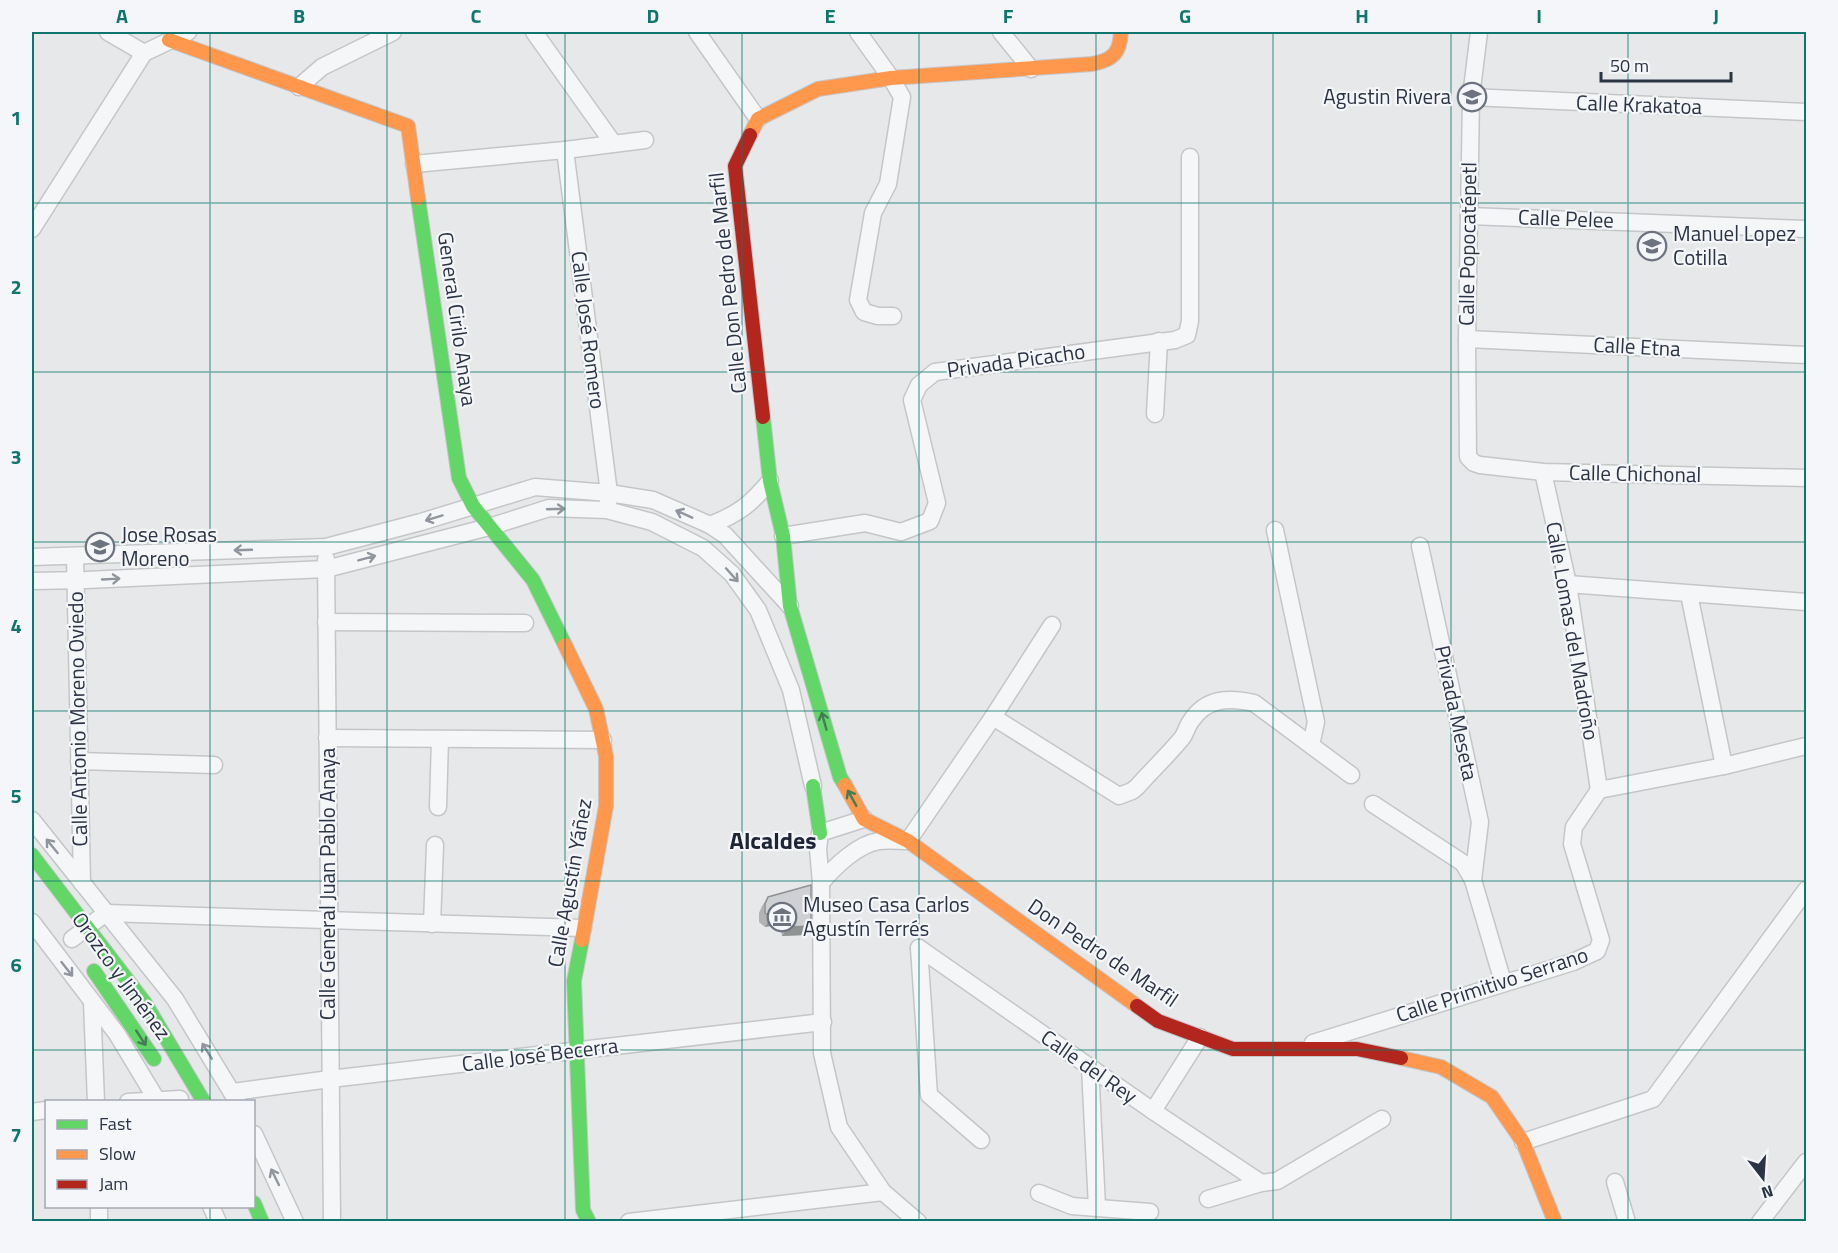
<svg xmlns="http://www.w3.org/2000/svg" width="1838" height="1253" viewBox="0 0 1838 1253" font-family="'Titillium Web',sans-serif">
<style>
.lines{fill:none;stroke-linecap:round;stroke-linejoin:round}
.street-casing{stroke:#c4c6c8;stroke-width:19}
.fast-casing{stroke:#c4c6c8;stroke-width:16}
.slow-casing{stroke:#c4c6c8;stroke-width:16}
.jam-casing{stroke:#c4c6c8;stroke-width:16}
.street{stroke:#f5f6f7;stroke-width:16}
.fast{stroke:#63d668;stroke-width:14}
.slow{stroke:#ff974d;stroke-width:14}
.jam{stroke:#b3261e;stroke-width:14}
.wall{fill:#b1b3b5}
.shaded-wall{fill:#909294}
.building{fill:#ced0d3;stroke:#909294;stroke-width:1.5}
.oneway{stroke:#90959e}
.oneway2{stroke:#447d55}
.grid{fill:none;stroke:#0f766e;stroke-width:1.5;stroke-opacity:0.55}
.labels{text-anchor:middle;stroke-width:4.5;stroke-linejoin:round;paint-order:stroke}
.poi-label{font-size:21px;fill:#2b3445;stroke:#f4f6f9;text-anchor:start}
.street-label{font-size:21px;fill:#2b3445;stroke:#f4f6f9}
.quarter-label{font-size:24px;font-weight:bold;fill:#1d2536;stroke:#f4f6f9}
.neatline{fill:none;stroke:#0f766e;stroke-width:2}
.grid-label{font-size:20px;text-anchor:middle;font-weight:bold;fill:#0f766e}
</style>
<rect width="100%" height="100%" fill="#e6e8ea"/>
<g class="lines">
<!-- street casing -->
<g class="street-casing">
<g id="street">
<polyline points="108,32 144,53"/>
<polyline points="534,32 613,143"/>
<polyline points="697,32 758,119"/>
<polyline points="858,32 891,78 902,97 888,184 873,213 858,300 864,312 878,316 893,316"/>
<polyline points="1001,32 1031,69"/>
<polyline points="1479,32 1471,97 1467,339 1468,457 1474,463 1480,465 1543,472 1806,478"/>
<polyline points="299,87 322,67 393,32"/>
<polyline points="1471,97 1806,112"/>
<polyline points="565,150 609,493 608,503"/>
<polyline points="414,164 565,150 645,140"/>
<polyline points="1469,216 1806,229"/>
<polyline points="32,229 144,53 188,32"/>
<polyline points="1467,339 1806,355"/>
<polyline points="1155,414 1159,341"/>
<polyline points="1543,472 1568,584 1599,790"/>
<path d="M710,525C738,514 750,505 770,481"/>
<polyline points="1275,530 1316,722 1311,745"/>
<polyline points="783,536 865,523 901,532 930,521 937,503 912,400 919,385 935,372 1175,340 1187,335 1190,321 1190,157"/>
<polyline points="1420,546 1480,822 1473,880"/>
<polyline points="75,556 82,883"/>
<polyline points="32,557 326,547 421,522 535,487 609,493 653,500 710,525 725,535 790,606"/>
<polyline points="326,559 332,1222"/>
<polyline points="32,581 86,580 326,569 489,527 549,508 607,510 652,522 703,548 732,574 758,610 791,690 813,786"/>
<polyline points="1568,584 1806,602"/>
<polyline points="1689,594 1724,766"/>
<polyline points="326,622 525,623"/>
<path d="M993,717L1119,796L1132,791L1137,787C1152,770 1168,755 1182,738C1186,733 1187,726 1191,721C1206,698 1229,697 1254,703L1351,775"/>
<polyline points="327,738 603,740"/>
<polyline points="79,761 214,765"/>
<polyline points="1373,804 1463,863 1473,880 1503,982"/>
<polyline points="438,807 440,739"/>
<polyline points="864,819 820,833 818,849 821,883 822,1053 839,1127 883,1192 918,1222"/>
<polyline points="32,820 175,999 237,1101"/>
<path d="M821,883C834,867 858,844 879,841C888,840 899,841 908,841L993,717L1052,625"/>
<polyline points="32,922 117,1034 158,1102"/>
<polyline points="432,924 435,845"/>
<polyline points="72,939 106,913 583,928"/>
<polyline points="919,948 1153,1111 1261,1183"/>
<polyline points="919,948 929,1095 981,1140"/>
<polyline points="92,1002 96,1102"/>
<polyline points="1313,1043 1573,962 1597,951 1601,940 1572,844 1574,827 1599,790 1724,766 1806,746"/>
<polyline points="1090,1067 1097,1207"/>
<polyline points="233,1092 330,1079 823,1022"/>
<polyline points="128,1102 180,1099"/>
<polyline points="1153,1111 1200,1037"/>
<polyline points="32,1112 46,1110"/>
<polyline points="254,1134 295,1222"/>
<polyline points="1523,1142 1653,1099 1806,890"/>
<polyline points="1615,1182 1627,1222"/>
<polyline points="1039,1193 1072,1206 1150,1212"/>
<polyline points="1208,1199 1261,1183 1277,1181 1382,1119"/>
<polyline points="99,1206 99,1222"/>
<polyline points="211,1206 218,1222"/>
<polyline points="629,1222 883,1192"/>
<polyline points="1760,1222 1806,1162"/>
</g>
</g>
<!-- fast casing -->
<g class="fast-casing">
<g id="fast">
<polyline points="418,198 459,478 473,506 533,580 565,645"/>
<polyline points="763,417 770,481 783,536 790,606 840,777 845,785"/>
<polyline points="813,786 820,833"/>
<polyline points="32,855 145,1003 204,1102"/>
<polyline points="582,940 574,981 583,1210 589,1222"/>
<polyline points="94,971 154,1059"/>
<polyline points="254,1203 262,1222"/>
</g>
</g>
<!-- slow casing -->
<g class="slow-casing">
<g id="slow">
<polyline points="169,40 408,126 418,198"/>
<path d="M750,135L758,119L818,89L891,78L1092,64C1113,60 1120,53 1121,32"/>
<polyline points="565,645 596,709 606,756 606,806 582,940"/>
<polyline points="845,785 864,819 908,841 1137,1006"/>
<polyline points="1401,1058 1441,1067 1492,1097 1523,1142 1555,1222"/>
</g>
</g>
<!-- jam casing -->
<g class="jam-casing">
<g id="jam">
<polyline points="750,135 735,166 763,417"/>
<polyline points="1137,1006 1158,1021 1233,1049 1357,1049 1401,1058"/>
</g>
</g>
<!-- street -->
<use href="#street" class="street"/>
<!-- fast -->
<use href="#fast" class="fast"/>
<!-- slow -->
<use href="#slow" class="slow"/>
<!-- jam -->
<use href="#jam" class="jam"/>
</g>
<!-- wall -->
<polygon class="wall" points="811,885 805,935 782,936 780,924 765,927 759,922 759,913 762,906 768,897"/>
<!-- shaded-wall -->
<g class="shaded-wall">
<polygon points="787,915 780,924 765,927 771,918"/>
<polygon points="811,926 805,935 782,936 788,927"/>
</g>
<!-- building -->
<polygon class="building" points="811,885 811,926 788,927 787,915 771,918 765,913 765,904 768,897"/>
<!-- one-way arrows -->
<defs><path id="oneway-shaft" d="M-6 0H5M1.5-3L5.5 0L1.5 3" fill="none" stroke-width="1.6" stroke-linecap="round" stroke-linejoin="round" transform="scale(1.5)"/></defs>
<g class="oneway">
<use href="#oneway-shaft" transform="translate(556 509) rotate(-2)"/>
<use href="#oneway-shaft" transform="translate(684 514) rotate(-156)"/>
<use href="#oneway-shaft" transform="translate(434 518) rotate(163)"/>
<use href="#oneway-shaft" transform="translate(243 550) rotate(178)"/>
<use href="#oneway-shaft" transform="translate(367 558) rotate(-15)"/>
<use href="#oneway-shaft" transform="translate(732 575) rotate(48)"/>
<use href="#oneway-shaft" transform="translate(111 579) rotate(-3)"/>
<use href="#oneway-shaft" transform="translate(52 846) rotate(-129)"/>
<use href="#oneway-shaft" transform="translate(67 969) rotate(52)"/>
<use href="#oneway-shaft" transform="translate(207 1051) rotate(-122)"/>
<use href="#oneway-shaft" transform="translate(275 1177) rotate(-116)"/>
</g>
<g class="oneway2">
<use href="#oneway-shaft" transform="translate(824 721) rotate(-106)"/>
<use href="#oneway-shaft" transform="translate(852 798) rotate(-119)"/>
<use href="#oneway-shaft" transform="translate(141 1038) rotate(57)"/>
</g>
<!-- grid -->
<path class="grid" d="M210,32V1102M387,32V1222M565,32V1222M742,32V1222M919,32V1222M1096,32V1222M1273,32V1222M1451,32V1222M1628,32V1222M32,203H1806M32,372H1806M32,542H1806M32,711H1806M32,881H1806M32,1050H1806M210,1206V1222"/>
<!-- icons -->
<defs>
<g id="school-ring" transform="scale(1.5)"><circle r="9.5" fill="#f4f6f9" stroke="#6c737f" stroke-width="1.5"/><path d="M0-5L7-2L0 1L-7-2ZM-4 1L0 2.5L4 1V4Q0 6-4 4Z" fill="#6c737f"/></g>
<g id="museum-ring" transform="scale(1.5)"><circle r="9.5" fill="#f4f6f9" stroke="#6c737f" stroke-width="1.5"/><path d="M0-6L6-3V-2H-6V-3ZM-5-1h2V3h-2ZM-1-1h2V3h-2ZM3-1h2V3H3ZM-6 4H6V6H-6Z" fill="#6c737f"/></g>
</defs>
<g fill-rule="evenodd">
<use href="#school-ring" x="1472" y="97"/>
<use href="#school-ring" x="1652" y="246"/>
<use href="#school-ring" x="100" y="547"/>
<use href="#museum-ring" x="782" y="917"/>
</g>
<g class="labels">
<!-- poi labels -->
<g class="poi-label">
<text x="1451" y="104" text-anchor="end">Agustin Rivera</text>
<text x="1673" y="241">Manuel Lopez<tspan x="1673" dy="24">Cotilla</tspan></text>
<text x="121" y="542">Jose Rosas<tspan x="121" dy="24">Moreno</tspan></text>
<text x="803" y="912">Museo Casa Carlos<tspan x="803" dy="24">Agustín Terrés</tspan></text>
</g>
<!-- street labels -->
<g class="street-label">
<text transform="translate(1639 105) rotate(2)" y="7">Calle Krakatoa</text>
<text transform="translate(1566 219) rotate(2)" y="7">Calle Pelee</text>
<text transform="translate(1468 244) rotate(-89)" y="7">Calle Popocatépetl</text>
<text transform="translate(728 283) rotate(-96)" y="7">Calle Don Pedro de Marfil</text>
<text transform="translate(457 319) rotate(82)" y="7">General Cirilo Anaya</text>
<text transform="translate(588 330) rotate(83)" y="7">Calle José Romero</text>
<text transform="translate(1637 347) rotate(3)" y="7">Calle Etna</text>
<text transform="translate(1016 361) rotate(-8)" y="7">Privada Picacho</text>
<text transform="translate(1635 474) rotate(1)" y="7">Calle Chichonal</text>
<text transform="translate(1572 631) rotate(80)" y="7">Calle Lomas del Madroño</text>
<text transform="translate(1456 713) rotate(78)" y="7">Privada Meseta</text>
<text transform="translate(78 719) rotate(-91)" y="7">Calle Antonio Moreno Oviedo</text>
<text transform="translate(570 883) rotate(-80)" y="7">Calle Agustín Yáñez</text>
<text transform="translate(328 884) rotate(-90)" y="7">Calle General Juan Pablo Anaya</text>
<text transform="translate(1103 953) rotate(34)" y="7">Don Pedro de Marfil</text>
<text transform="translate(121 976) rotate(54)" y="7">Orozco y Jiménez</text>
<text transform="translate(1492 985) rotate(-18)" y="7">Calle Primitivo Serrano</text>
<text transform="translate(540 1055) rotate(-7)" y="7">Calle José Becerra</text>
<text transform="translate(1089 1067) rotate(35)" y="7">Calle del Rey</text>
</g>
<!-- quarter labels -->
<g class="quarter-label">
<text x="773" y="849">Alcaldes</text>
</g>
</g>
<!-- border -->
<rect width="1838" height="1253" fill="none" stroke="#f4f6f9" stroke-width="66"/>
<!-- legend -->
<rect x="45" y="1100" width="210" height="108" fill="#f4f6f9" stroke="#a4a8b1" stroke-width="1.5"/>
<rect x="57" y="1120" width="30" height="9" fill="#63d668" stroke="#a4a8b1" stroke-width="1.5"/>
<text x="99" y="1130" font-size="18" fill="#2b3445">Fast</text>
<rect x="57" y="1150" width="30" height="9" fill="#ff974d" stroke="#a4a8b1" stroke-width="1.5"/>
<text x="99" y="1160" font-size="18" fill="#2b3445">Slow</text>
<rect x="57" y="1180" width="30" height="9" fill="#b3261e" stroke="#a4a8b1" stroke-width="1.5"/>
<text x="99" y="1190" font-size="18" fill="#2b3445">Jam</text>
<!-- north arrow -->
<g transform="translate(1763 1178) rotate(163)" stroke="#f4f6f9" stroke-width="4.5" paint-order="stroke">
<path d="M0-4.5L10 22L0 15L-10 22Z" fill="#2b3445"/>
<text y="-9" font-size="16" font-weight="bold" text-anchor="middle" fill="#2b3445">N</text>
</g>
<!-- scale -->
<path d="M1601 72v9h130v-9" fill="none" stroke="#2b3445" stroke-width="3"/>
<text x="1610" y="72" font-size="18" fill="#2b3445" stroke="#f4f6f9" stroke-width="4.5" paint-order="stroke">50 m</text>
<rect x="33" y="33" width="1772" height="1187" class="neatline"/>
<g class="grid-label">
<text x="122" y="23">A</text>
<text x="299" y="23">B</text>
<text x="476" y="23">C</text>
<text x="653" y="23">D</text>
<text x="830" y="23">E</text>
<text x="1008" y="23">F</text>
<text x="1185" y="23">G</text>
<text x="1362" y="23">H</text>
<text x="1539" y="23">I</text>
<text x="1716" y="23">J</text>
<text x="16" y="125">1</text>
<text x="16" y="294">2</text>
<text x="16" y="464">3</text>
<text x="16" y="633">4</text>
<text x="16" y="803">5</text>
<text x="16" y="972">6</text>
<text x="16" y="1142">7</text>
</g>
</svg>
